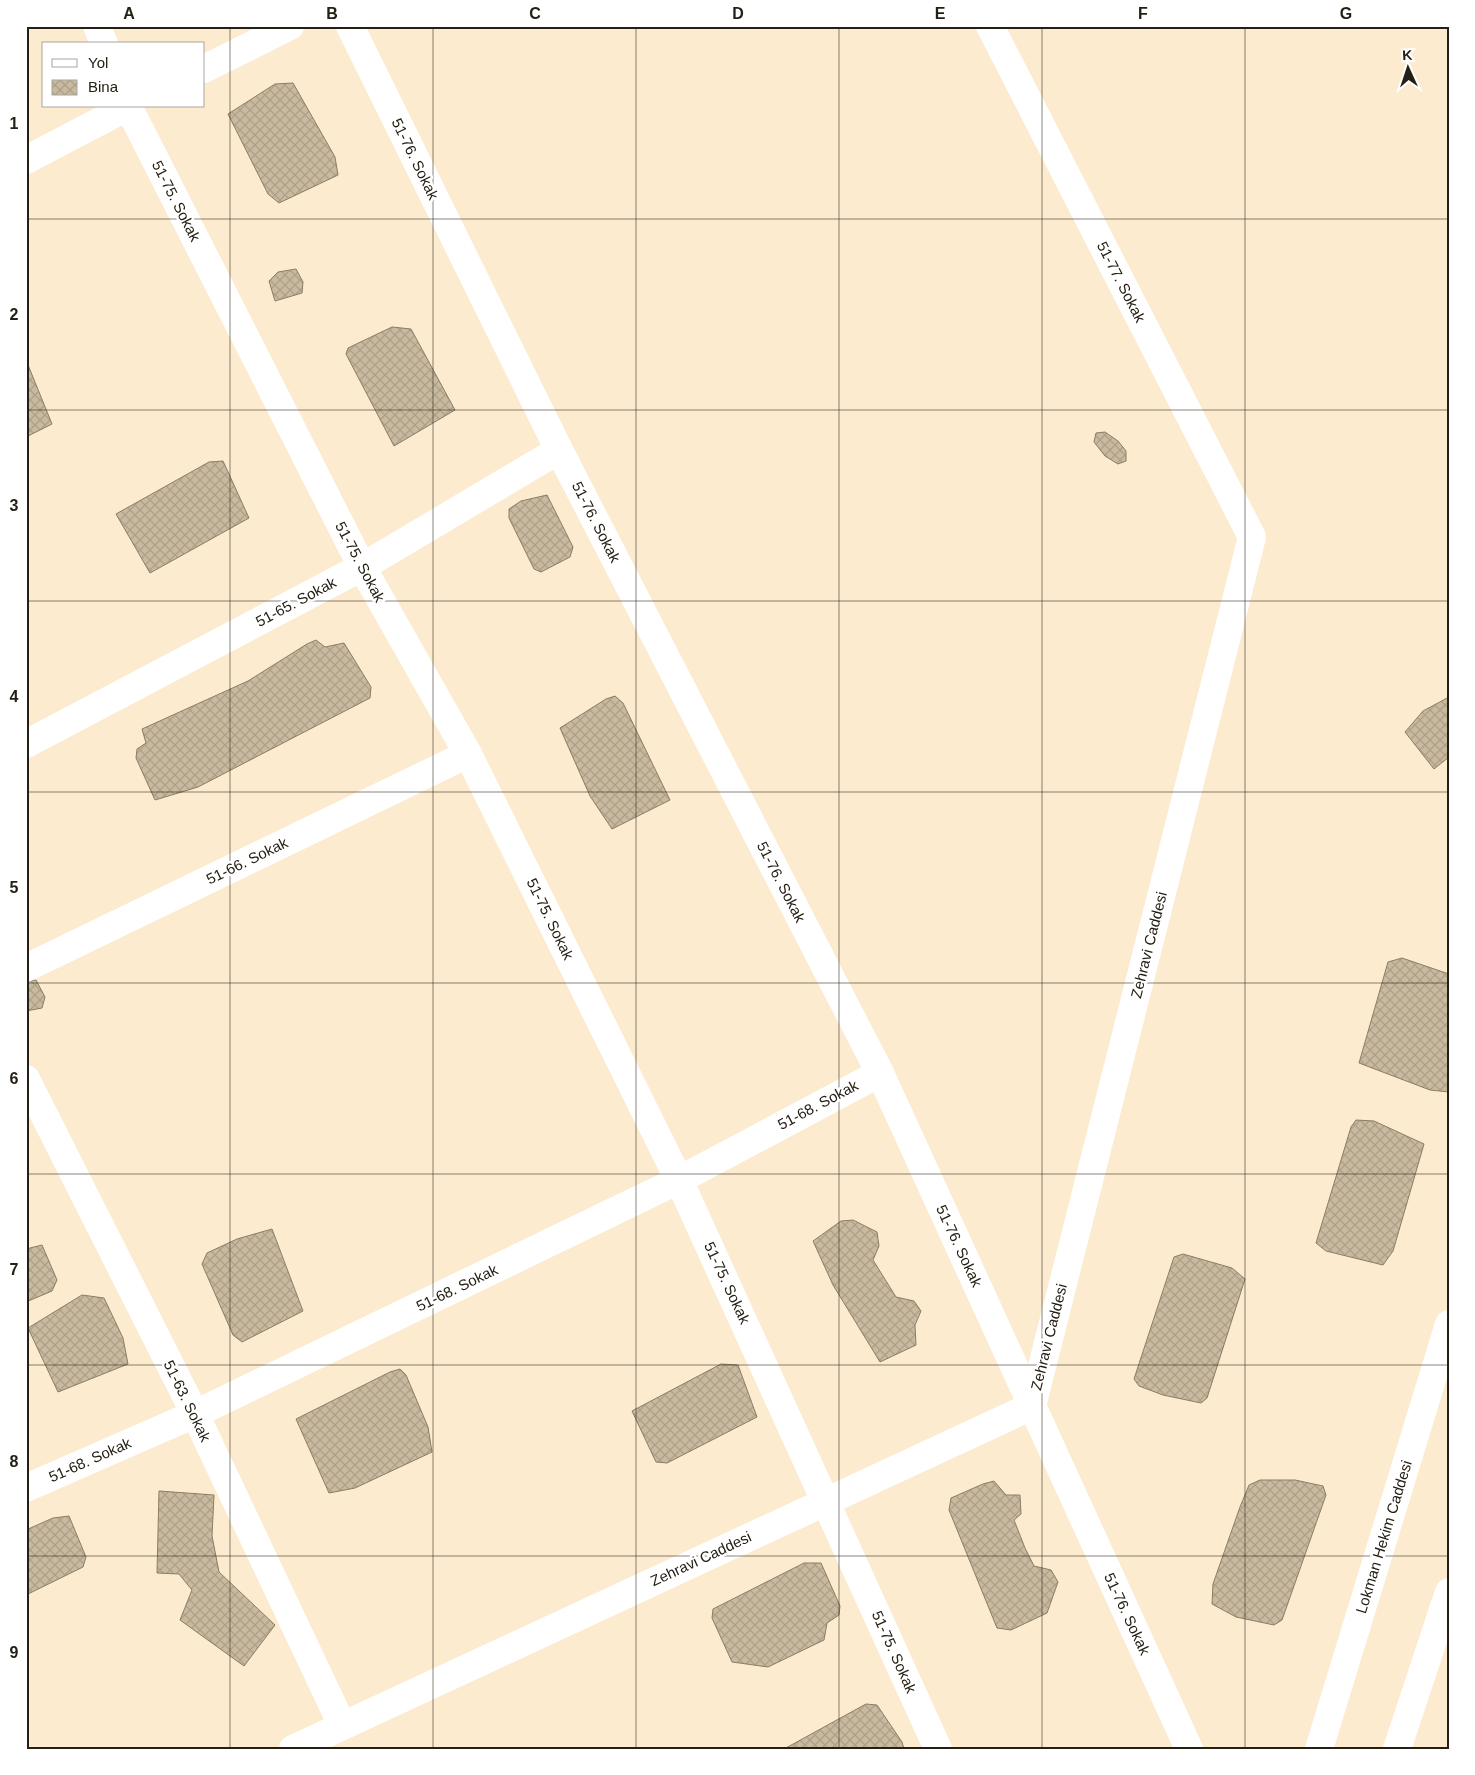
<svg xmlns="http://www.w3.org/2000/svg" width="1475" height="1775" viewBox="0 0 1475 1775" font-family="Arial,sans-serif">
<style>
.building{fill:url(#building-cross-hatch);stroke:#8b7d64}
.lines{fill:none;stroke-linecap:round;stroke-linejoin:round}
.minor{stroke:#fff;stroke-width:28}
.grid{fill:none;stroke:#252015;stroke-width:1;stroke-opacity:0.55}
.labels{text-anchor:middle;stroke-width:5;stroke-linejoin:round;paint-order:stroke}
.street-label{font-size:15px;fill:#252015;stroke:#fff}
.neatline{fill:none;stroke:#252015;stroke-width:2}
.grid-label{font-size:16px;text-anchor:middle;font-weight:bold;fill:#252015}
</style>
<defs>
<pattern id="building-cross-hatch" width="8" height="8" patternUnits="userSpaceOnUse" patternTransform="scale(1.25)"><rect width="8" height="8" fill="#c9ba9f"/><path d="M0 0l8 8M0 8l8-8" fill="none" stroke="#aca088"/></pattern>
</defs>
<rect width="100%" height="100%" fill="#fcebcf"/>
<!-- building -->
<g class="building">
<polygon points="293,83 335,157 338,175 279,203 268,194 228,114 275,84"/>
<polygon points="296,269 303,282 302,293 275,301 269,281 278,272"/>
<polygon points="392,327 411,329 455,410 394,446 346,354 348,348"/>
<polygon points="26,360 52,424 26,437"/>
<polygon points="1105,432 1118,441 1126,451 1126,461 1118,464 1105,456 1094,442 1096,433"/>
<polygon points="223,461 249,518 150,573 116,514 209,462"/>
<polygon points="547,495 573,547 570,557 541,572 534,569 509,518 509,509 521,501"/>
<polygon points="316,640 325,647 344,643 371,687 370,698 198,787 155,800 136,758 137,749 146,743 142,729 248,681 307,644"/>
<polygon points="615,696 623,703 670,800 612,829 590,796 560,728 606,699"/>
<polygon points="1449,697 1449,757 1434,769 1405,732 1423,711"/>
<polygon points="1402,958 1449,974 1449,1092 1430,1090 1359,1063 1388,962"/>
<polygon points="36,980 45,997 42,1008 26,1011 26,981"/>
<polygon points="1356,1120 1374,1121 1424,1144 1393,1251 1383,1265 1326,1251 1316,1243 1351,1127"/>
<polygon points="853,1220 877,1232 879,1246 873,1260 896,1297 914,1301 921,1311 915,1325 916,1345 880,1362 833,1285 813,1241 841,1221"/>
<polygon points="272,1229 303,1311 242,1342 233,1335 202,1264 207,1253 237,1239"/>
<polygon points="42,1245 57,1280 52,1291 26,1302 26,1249"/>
<polygon points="1183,1254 1232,1268 1245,1279 1207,1398 1201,1403 1163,1395 1139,1386 1134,1379 1174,1257"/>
<polygon points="82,1295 104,1298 123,1338 128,1364 58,1392 28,1328"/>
<polygon points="721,1364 738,1365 757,1417 667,1463 656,1462 632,1411"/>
<polygon points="400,1369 406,1375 428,1427 432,1452 355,1488 329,1493 296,1419 390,1372"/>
<polygon points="1260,1480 1295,1480 1323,1486 1326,1495 1282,1620 1274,1625 1236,1617 1212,1604 1213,1584 1240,1507 1249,1485"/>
<polygon points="994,1481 1006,1495 1020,1495 1021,1514 1014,1520 1025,1548 1034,1566 1051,1570 1058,1582 1047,1613 1011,1630 997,1628 949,1510 951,1498 983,1484"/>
<polygon points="159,1491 214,1495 212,1536 219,1572 275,1625 244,1666 180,1620 192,1590 179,1574 157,1573"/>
<polygon points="69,1516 86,1557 83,1567 26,1595 26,1530 53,1518"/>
<polygon points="804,1563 821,1563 840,1606 839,1615 827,1623 824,1640 768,1667 732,1662 712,1618 713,1609"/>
<polygon points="866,1704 877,1705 902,1742 904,1749 784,1749"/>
</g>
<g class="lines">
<!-- minor -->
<g class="minor">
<polyline points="97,26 104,44"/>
<polyline points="350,26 559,450 880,1073 1189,1749"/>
<polyline points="204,69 290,26"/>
<polyline points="128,106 362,567 468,754 679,1180 938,1749"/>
<polyline points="26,160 129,106"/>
<polyline points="26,744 362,567 559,450"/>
<polyline points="26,968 468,754"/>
<polyline points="26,1079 195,1414 342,1725"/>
<polyline points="26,1488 195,1414 679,1180 880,1073"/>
<polyline points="293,1749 1032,1406 1252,537 990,26"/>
<polyline points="1319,1749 1449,1324"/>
<polyline points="1397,1749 1449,1592"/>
</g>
</g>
<!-- grid -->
<path class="grid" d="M230,26V1749M433,26V1749M636,26V1749M839,26V1749M1042,26V1749M1245,26V1749M26,219H1449M26,410H1449M26,601H1449M26,792H1449M26,983H1449M26,1174H1449M26,1365H1449M26,1556H1449"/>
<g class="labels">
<!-- street labels -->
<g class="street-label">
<text transform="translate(415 159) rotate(64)" y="5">51-76. Sokak</text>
<text transform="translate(176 201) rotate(63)" y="5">51-75. Sokak</text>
<text transform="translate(1121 282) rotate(63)" y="5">51-77. Sokak</text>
<text transform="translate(596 522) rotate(63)" y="5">51-76. Sokak</text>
<text transform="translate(360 562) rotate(62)" y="5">51-75. Sokak</text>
<text transform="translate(296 602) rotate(-28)" y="5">51-65. Sokak</text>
<text transform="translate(247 861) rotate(-26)" y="5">51-66. Sokak</text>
<text transform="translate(781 882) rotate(63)" y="5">51-76. Sokak</text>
<text transform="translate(550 919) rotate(64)" y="5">51-75. Sokak</text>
<text transform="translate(1149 945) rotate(-76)" y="5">Zehravi Caddesi</text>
<text transform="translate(818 1105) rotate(-28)" y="5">51-68. Sokak</text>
<text transform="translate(959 1246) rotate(65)" y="5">51-76. Sokak</text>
<text transform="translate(727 1283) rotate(65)" y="5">51-75. Sokak</text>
<text transform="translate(457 1288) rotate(-26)" y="5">51-68. Sokak</text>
<text transform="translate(1049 1337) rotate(-76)" y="5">Zehravi Caddesi</text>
<text transform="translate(187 1401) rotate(64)" y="5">51-63. Sokak</text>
<text transform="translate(90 1460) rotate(-24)" y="5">51-68. Sokak</text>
<text transform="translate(1384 1537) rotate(-73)" y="5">Lokman Hekim Caddesi</text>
<text transform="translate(701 1559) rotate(-25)" y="5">Zehravi Caddesi</text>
<text transform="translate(1127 1614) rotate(65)" y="5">51-76. Sokak</text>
<text transform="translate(894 1652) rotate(66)" y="5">51-75. Sokak</text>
</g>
</g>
<!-- border -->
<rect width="1475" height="1775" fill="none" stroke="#ffffff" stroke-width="55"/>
<!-- legend -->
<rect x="42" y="42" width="162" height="65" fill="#ffffff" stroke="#a8a6a1"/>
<rect x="52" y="59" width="25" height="8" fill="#ffffff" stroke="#a8a6a1"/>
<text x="88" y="68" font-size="15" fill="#252015">Yol</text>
<rect x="52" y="80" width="25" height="15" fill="url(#building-cross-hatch)" stroke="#a8a6a1"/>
<text x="88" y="92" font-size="15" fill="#252015">Bina</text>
<!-- north arrow -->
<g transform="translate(1408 68) rotate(357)" stroke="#ffffff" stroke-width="4" paint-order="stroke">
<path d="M0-4L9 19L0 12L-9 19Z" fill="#252015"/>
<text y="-8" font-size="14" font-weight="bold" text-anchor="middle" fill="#252015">K</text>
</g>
<rect x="28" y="28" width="1420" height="1720" class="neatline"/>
<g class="grid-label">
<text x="129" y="19">A</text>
<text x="332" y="19">B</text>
<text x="535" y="19">C</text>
<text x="738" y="19">D</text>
<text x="940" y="19">E</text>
<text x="1143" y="19">F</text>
<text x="1346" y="19">G</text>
<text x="14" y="129">1</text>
<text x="14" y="320">2</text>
<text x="14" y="511">3</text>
<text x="14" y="702">4</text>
<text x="14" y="893">5</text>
<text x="14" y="1084">6</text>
<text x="14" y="1275">7</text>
<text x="14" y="1467">8</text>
<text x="14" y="1658">9</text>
</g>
</svg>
